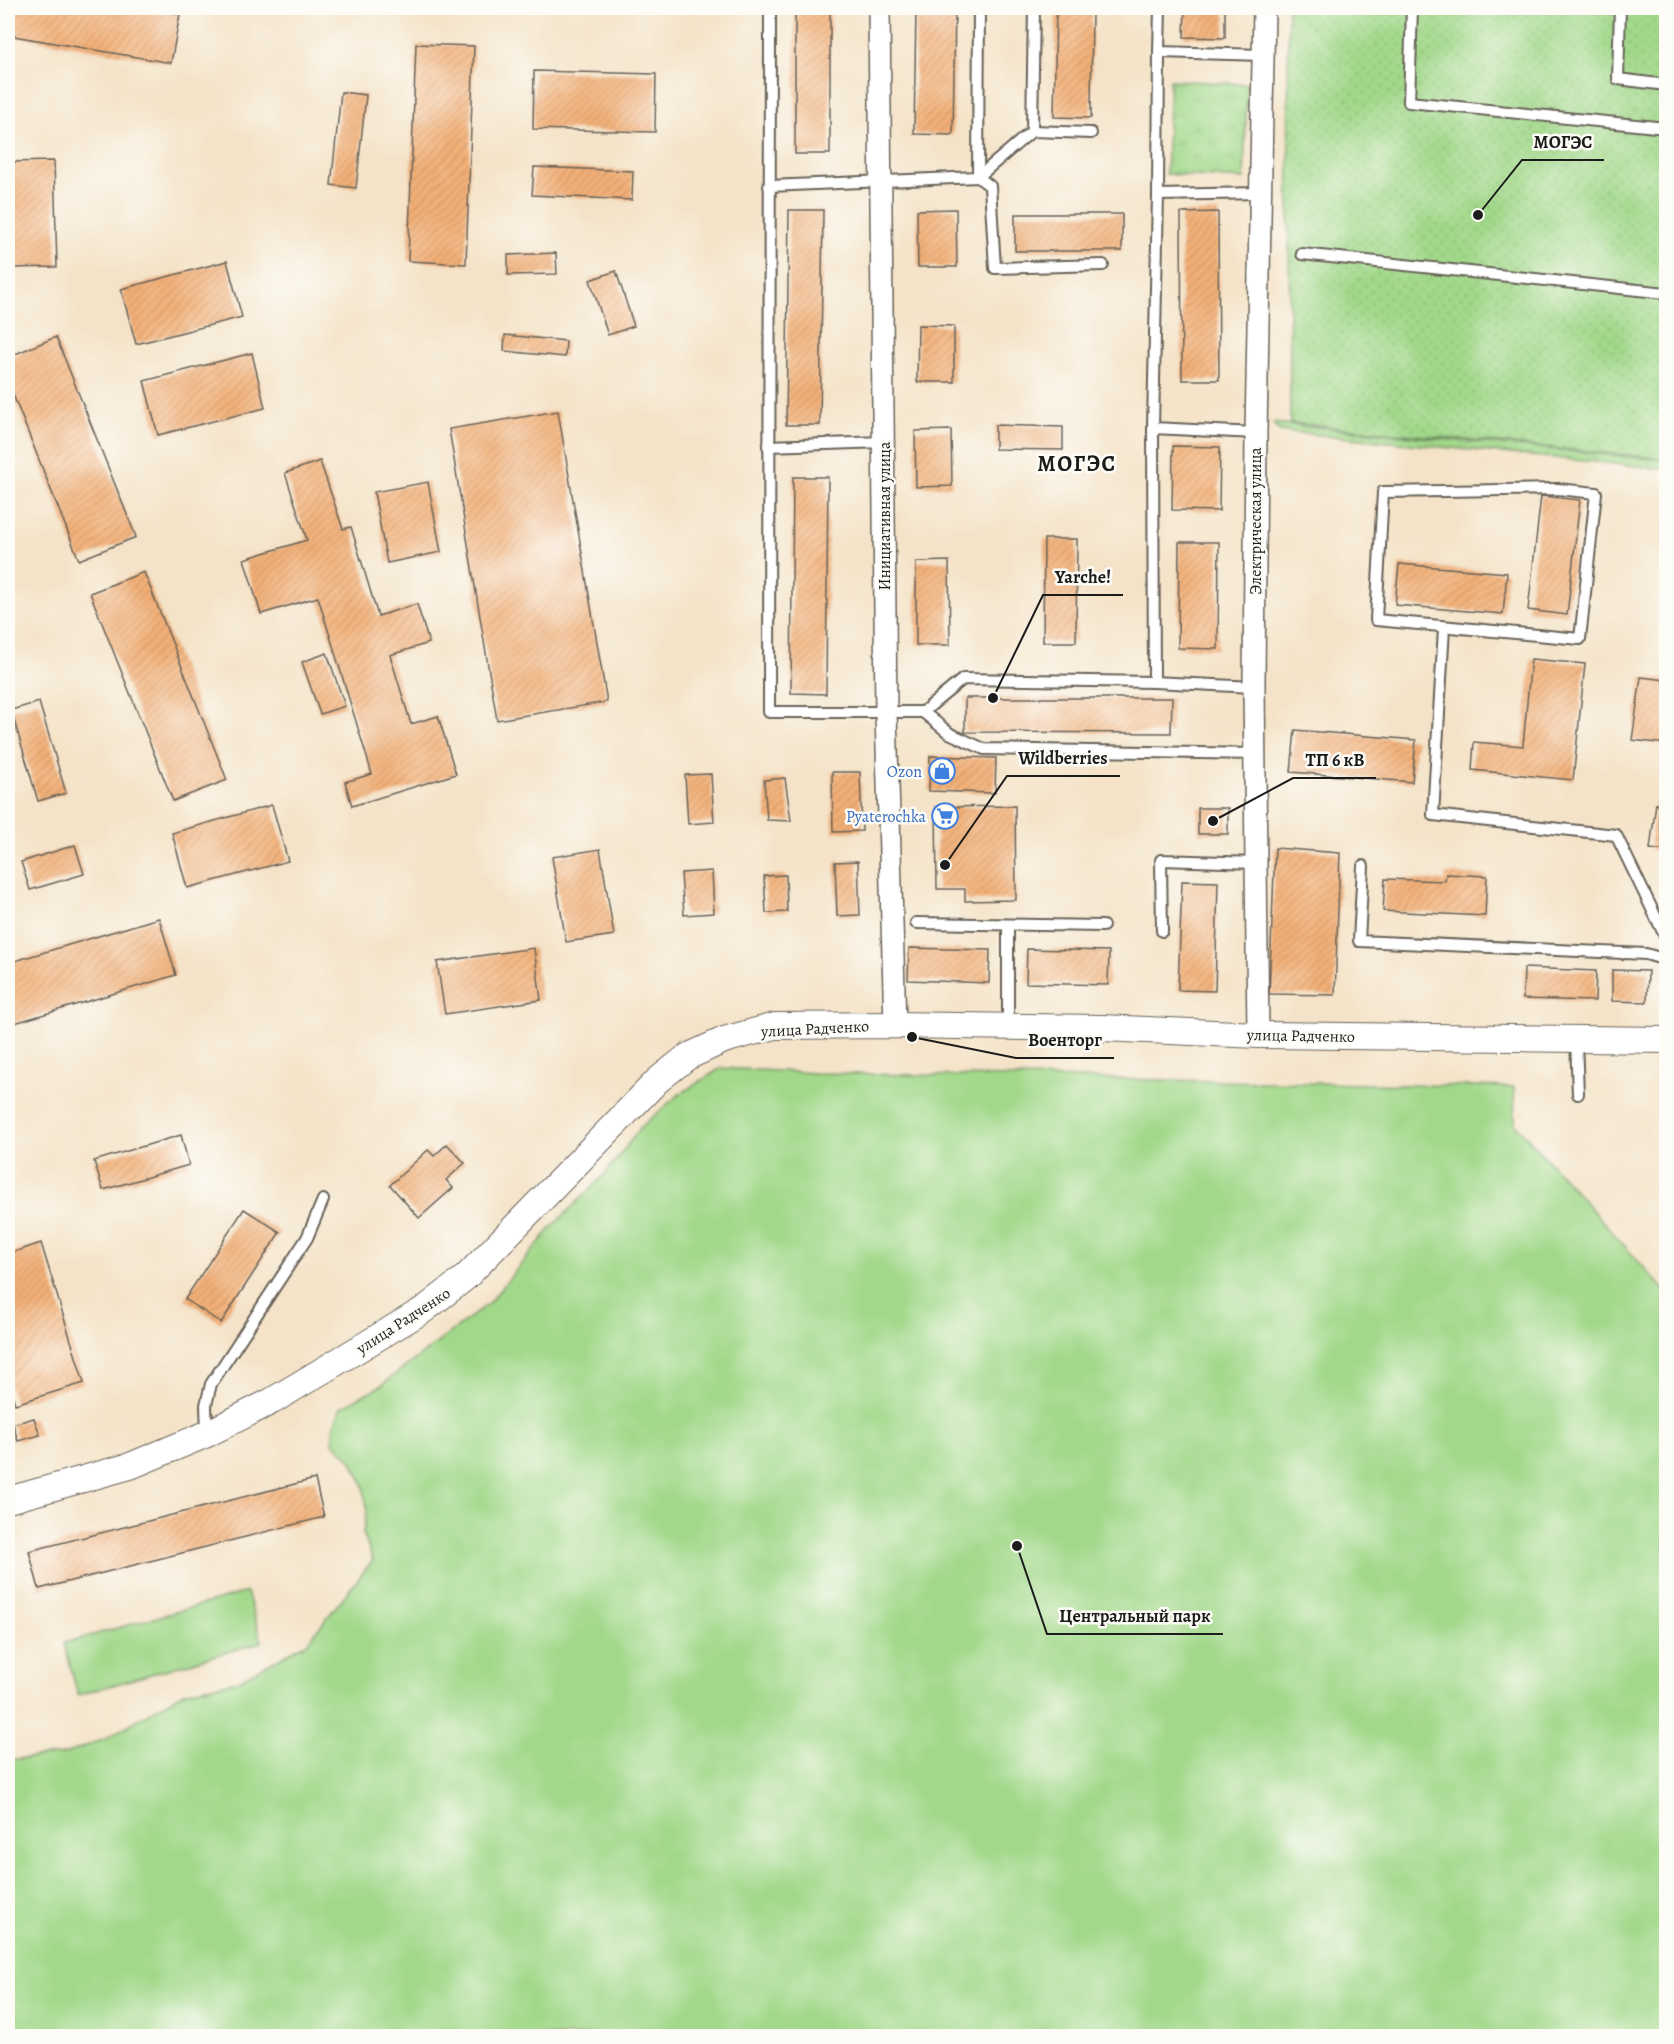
<svg xmlns="http://www.w3.org/2000/svg" width="1674" height="2044" viewBox="0 0 1674 2044" font-family="Alegreya,serif">
<style>
.grass{fill:url(#grass-tufts);stroke:#5e7a52;stroke-width:1.5}
.park{fill:#a1d889;stroke:#5e7a52;stroke-width:1.5}
.garden{fill:url(#garden-dots);stroke:#5e7a52;stroke-width:1.5}
.building{fill:url(#building-hatch)}
.lines{fill:none;stroke-linecap:round;stroke-linejoin:round}
.service-casing{stroke:#686258;stroke-width:14}
.minor-casing{stroke:#686258;stroke-width:24}
.tertiary-casing{stroke:#686258;stroke-width:28}
.service{stroke:#fff;stroke-width:10}
.minor{stroke:#fff;stroke-width:21}
.tertiary{stroke:#fff;stroke-width:26}
.labels{text-anchor:middle;stroke-width:5;stroke-linejoin:round;paint-order:stroke}
.street-label{font-size:16px;fill:#1c1c1c;stroke:#fdfcf7}
.shop-label{font-size:16px;fill:#366cbe;stroke:#fdfcf7;text-anchor:end}
.district-label{font-size:22px;font-weight:bold;letter-spacing:1.5px;fill:#1c1c1c;stroke:#fdfcf7}
.leader{fill:none;stroke:#1c1c1c;stroke-width:2}
.callout-dot{fill:#1c1c1c;stroke:#fdfcf7;stroke-width:2}
.callout-label{font-size:18px;text-anchor:middle;font-weight:bold;fill:#1c1c1c;stroke:#fdfcf7;stroke-width:5;stroke-linejoin:round;paint-order:stroke}
</style>
<defs>
<pattern id="grass-tufts" width="24" height="20" patternUnits="userSpaceOnUse" patternTransform="scale(1.5)"><rect width="24" height="20" fill="#a1d889"/><path d="M3 7l-1-3M5 7V3M7 7l1-3M15 17l-1-3M17 17v-4M19 17l1-3" fill="none" stroke="#8ab976"/></pattern>
<pattern id="garden-dots" width="8" height="8" patternUnits="userSpaceOnUse" patternTransform="scale(1.5)"><rect width="8" height="8" fill="#a1d889"/><path d="M2 2h.1M6 6h.1" fill="none" stroke="#8ab976" stroke-width="1.8" stroke-linecap="round"/></pattern>
<pattern id="building-hatch" width="6" height="6" patternUnits="userSpaceOnUse" patternTransform="scale(1.5)"><rect width="6" height="6" fill="#f3b077"/><path d="M-1 1l2-2M0 6l6-6M5 7l2-2" fill="none" stroke="#d09766"/></pattern>
</defs>
<rect width="100%" height="100%" fill="#fdfcf7"/>
<filter id="ink" filterUnits="userSpaceOnUse"><feTurbulence type="fractalNoise" baseFrequency=".0167" numOctaves="2"/><feDisplacementMap in="SourceGraphic" scale="12" xChannelSelector="R" yChannelSelector="G"/><feConvolveMatrix kernelMatrix="1 2 1 2 8 2 1 2 1" color-interpolation-filters="sRGB"/></filter>
<filter id="wash" filterUnits="userSpaceOnUse"><feTurbulence type="fractalNoise" baseFrequency=".008" numOctaves="4" result="noise"/><feDisplacementMap in="SourceGraphic" scale="24" xChannelSelector="R" yChannelSelector="G"/><feGaussianBlur stdDeviation="1.35" result="paint"/><feColorMatrix in="noise" values="0 0 0 0 0 0 0 0 0 0 0 0 0 0 0 0 0 1.4 0 .05"/><feComposite in="paint" operator="in"/></filter>
<g filter="url(#wash)">
<rect width="100%" height="100%" fill="#f4e3c8"/>
<!-- grass -->
<g class="grass">
<polygon points="1170,80 1247,84 1244,179 1166,174"/>
<polygon points="1273,423 1666,460 1666,469 1279,431"/>
</g>
<!-- park -->
<g class="park">
<polygon points="721,1068 815,1073 1514,1087 1515,1124 1666,1292 1666,2036 8,2036 8,1760 65,1754 105,1739 186,1691 237,1681 307,1643 373,1560 363,1533 367,1508 363,1483 351,1460 333,1442 333,1428 341,1407 380,1386 488,1304 553,1226 606,1173 641,1127 678,1095"/>
<polygon points="247,1592 262,1642 78,1695 64,1643"/>
</g>
<!-- garden -->
<polygon class="garden" points="1288,8 1666,8 1666,459 1290,423"/>
<g id="blocks">
<!-- building -->
<g class="building">
<polygon points="8,8 144,8 180,14 171,63 8,35"/>
<rect x="795" y="8" width="35" height="146"/>
<polygon points="916,8 955,8 953,135 914,134"/>
<polygon points="1056,8 1092,8 1091,118 1054,117"/>
<polygon points="1185,8 1225,8 1225,38 1184,37"/>
<polygon points="416,44 474,46 466,264 408,261"/>
<polygon points="534,71 656,74 655,132 533,129"/>
<polygon points="341,92 366,95 356,188 331,185"/>
<polygon points="54,161 57,267 9,268 8,162"/>
<polygon points="534,167 633,171 632,200 532,195"/>
<polygon points="956,209 957,267 918,267 917,210"/>
<polygon points="789,210 823,210 820,425 786,425"/>
<polygon points="1218,212 1219,380 1182,380 1181,213"/>
<rect x="1015" y="214" width="107" height="37"/>
<polygon points="556,253 557,274 508,275 508,255"/>
<polygon points="227,261 242,317 136,344 121,289"/>
<polygon points="616,271 634,326 608,335 590,280"/>
<polygon points="918,325 954,326 954,382 917,382"/>
<polygon points="505,335 566,341 565,357 504,351"/>
<polygon points="56,337 136,537 79,560 8,382 8,357"/>
<polygon points="252,353 265,408 158,435 144,381"/>
<polygon points="558,411 607,702 497,720 449,429"/>
<polygon points="995,425 1063,427 1063,450 995,449"/>
<polygon points="951,430 952,486 916,487 915,431"/>
<polygon points="1173,446 1220,447 1219,511 1172,510"/>
<polygon points="320,461 343,529 351,527 378,616 417,604 429,643 390,655 411,724 438,716 456,774 352,806 345,782 372,774 318,597 261,614 244,559 307,540 285,473"/>
<polygon points="793,477 828,477 826,694 791,693"/>
<polygon points="428,482 441,552 387,563 374,492"/>
<polygon points="1541,496 1580,500 1567,615 1528,610"/>
<polygon points="1044,539 1077,539 1076,642 1043,642"/>
<polygon points="1179,542 1219,542 1218,649 1178,648"/>
<polygon points="949,561 950,645 916,645 916,562"/>
<polygon points="1399,564 1507,573 1503,614 1395,605"/>
<polygon points="144,572 227,780 173,801 90,593"/>
<polygon points="327,653 345,706 320,714 302,662"/>
<polygon points="1531,659 1585,664 1573,780 1472,770 1474,742 1523,746"/>
<polygon points="1641,677 1666,680 1666,744 1632,740"/>
<polygon points="965,698 1172,698 1171,733 965,732"/>
<polygon points="39,702 66,793 38,801 11,710"/>
<polygon points="1295,730 1416,740 1412,782 1291,772"/>
<polygon points="930,756 996,758 995,793 929,791"/>
<polygon points="832,772 860,772 862,831 833,832"/>
<polygon points="711,774 714,822 688,824 685,775"/>
<polygon points="785,778 791,821 767,820 764,780"/>
<polygon points="1656,803 1666,804 1666,851 1650,849"/>
<polygon points="272,805 288,861 187,888 172,833"/>
<polygon points="1015,806 1016,900 965,901 965,889 937,889 936,807"/>
<rect x="1198" y="808" width="30" height="26"/>
<polygon points="75,845 84,874 30,890 21,862"/>
<polygon points="1275,848 1340,853 1335,995 1269,994"/>
<polygon points="600,849 614,935 566,942 552,857"/>
<polygon points="858,861 860,915 837,916 835,862"/>
<polygon points="712,871 714,913 684,915 681,873"/>
<polygon points="1446,874 1487,876 1485,916 1383,911 1385,879 1445,881"/>
<polygon points="786,875 787,912 766,913 764,876"/>
<polygon points="1182,881 1218,882 1215,991 1178,990"/>
<polygon points="159,918 176,975 8,1025 8,963"/>
<polygon points="534,948 541,1000 445,1014 437,962"/>
<polygon points="909,948 990,950 989,983 908,980"/>
<polygon points="1027,949 1109,951 1108,985 1026,983"/>
<polygon points="1524,968 1596,971 1595,1001 1523,999"/>
<polygon points="1612,970 1648,971 1647,1002 1612,1001"/>
<polygon points="181,1135 189,1165 103,1190 94,1161"/>
<polygon points="447,1144 465,1163 446,1180 453,1188 419,1218 390,1185 428,1150 434,1156"/>
<polygon points="244,1209 280,1232 221,1323 185,1299"/>
<polygon points="41,1243 84,1383 15,1404 8,1380 8,1254"/>
<polygon points="34,1418 40,1435 18,1441 13,1424"/>
<polygon points="315,1479 324,1517 39,1589 29,1551"/>
</g>
</g>
</g>
<g filter="url(#ink)">
<use href="#blocks" fill-opacity="0" stroke="#686258" stroke-width="1.5"/>
<g class="lines">
<!-- service casing -->
<g class="service-casing">
<g id="service">
<polyline points="770,8 769,712 923,712 963,679 1154,682 1254,687"/>
<polyline points="1160,8 1159,52 1264,55"/>
<polyline points="1412,8 1409,102 1666,128"/>
<polyline points="1620,8 1618,79 1666,85"/>
<polyline points="1032,131 1034,8"/>
<polyline points="1091,133 1032,131 978,177 990,186 995,268 1103,265"/>
<polyline points="769,186 978,177 979,8"/>
<polyline points="1158,195 1159,52"/>
<polyline points="1302,254 1666,293"/>
<polyline points="1153,428 1158,195 1260,193"/>
<polyline points="768,446 884,442"/>
<polygon points="1558,489 1596,493 1580,639 1376,620 1383,492"/>
<polyline points="1444,628 1433,815 1616,835 1666,938"/>
<polyline points="1154,682 1153,428 1256,433"/>
<polyline points="923,712 949,733 984,749 1255,754"/>
<polyline points="1363,866 1359,941 1646,954 1666,960"/>
<polyline points="916,923 1103,926"/>
<polyline points="1008,926 1008,1027"/>
<polyline points="1162,931 1161,860 1256,863"/>
<polyline points="1576,1039 1578,1094"/>
<polyline points="207,1434 206,1405 211,1384 307,1238 323,1200"/>
</g>
</g>
<!-- minor casing -->
<g class="minor-casing">
<g id="minor">
<polyline points="879,8 886,713 895,1025"/>
<polyline points="1258,1035 1254,687 1256,433 1264,8"/>
</g>
</g>
<!-- tertiary casing -->
<g class="tertiary-casing">
<polyline id="tertiary" points="8,1500 130,1466 207,1434 272,1401 425,1309 466,1277 658,1080 687,1057 724,1040 775,1026 895,1025 1102,1028 1258,1035 1666,1040"/>
</g>
<!-- service -->
<use href="#service" class="service"/>
<!-- minor -->
<use href="#minor" class="minor"/>
<!-- tertiary -->
<use href="#tertiary" class="tertiary"/>
</g>
</g>
<!-- icons -->
<defs>
<g id="shop-ring" transform="scale(1.35)"><circle r="9.5" fill="#fdfcf7" stroke="#3f7fe0" stroke-width="1.5"/><path d="M-5-2.5h2.3a2.7 3.5 0 0 1 5.4 0H5L5.5 6h-11ZM-1.5-2.5h3a1.5 2.3 0 0 0-3 0Z" fill="#3f7fe0"/></g>
<g id="supermarket-ring" transform="scale(1.35)"><circle r="9.5" fill="#fdfcf7" stroke="#3f7fe0" stroke-width="1.5"/><path d="M-6-5.5h2.5l.6 2H6L4.5 2H-2.5L-4.4-4H-6ZM-1.5 3.2a1.3 1.3 0 1 0 .1 0ZM3 3.2a1.3 1.3 0 1 0 .1 0Z" fill="#3f7fe0"/></g>
</defs>
<g fill-rule="evenodd">
<use href="#shop-ring" x="942" y="771"/>
<use href="#supermarket-ring" x="945" y="816"/>
</g>
<g class="labels">
<!-- street labels -->
<g class="street-label">
<text transform="translate(884 516) rotate(-90)" y="6">Инициативная улица</text>
<text transform="translate(1255 521) rotate(-90)" y="6">Электрическая улица</text>
<text transform="translate(815 1028) rotate(-3)" y="6">улица Радченко</text>
<text transform="translate(1301 1035) rotate(1)" y="6">улица Радченко</text>
<text transform="translate(403 1320) rotate(-33)" y="6">улица Радченко</text>
</g>
<!-- shop labels -->
<g class="shop-label">
<text x="922" y="777">Ozon</text>
<text x="926" y="822">Pyaterochka</text>
</g>
<!-- district labels -->
<g class="district-label">
<text x="1077" y="471">МОГЭС</text>
</g>
</g>
<!-- callouts -->
<path class="leader" d="M1478 215L1522 160H1604M993 698L1043 595H1123M945 865L1007 776H1120M1213 821L1293 778H1376M912 1037L1016 1058H1114M1017 1546L1047 1634H1223"/>
<g class="callout-dot">
<circle cx="1478" cy="215" r="6"/>
<circle cx="993" cy="698" r="6"/>
<circle cx="945" cy="865" r="6"/>
<circle cx="1213" cy="821" r="6"/>
<circle cx="912" cy="1037" r="6"/>
<circle cx="1017" cy="1546" r="6"/>
</g>
<g class="callout-label">
<text x="1563" y="148">МОГЭС</text>
<text x="1083" y="583">Yarche!</text>
<text x="1063" y="764">Wildberries</text>
<text x="1335" y="766">ТП 6 кВ</text>
<text x="1065" y="1046">Военторг</text>
<text x="1135" y="1622">Центральный парк</text>
</g>
<!-- margin -->
<rect width="1674" height="2044" fill="none" stroke="#fdfcf7" stroke-width="30"/>
</svg>
